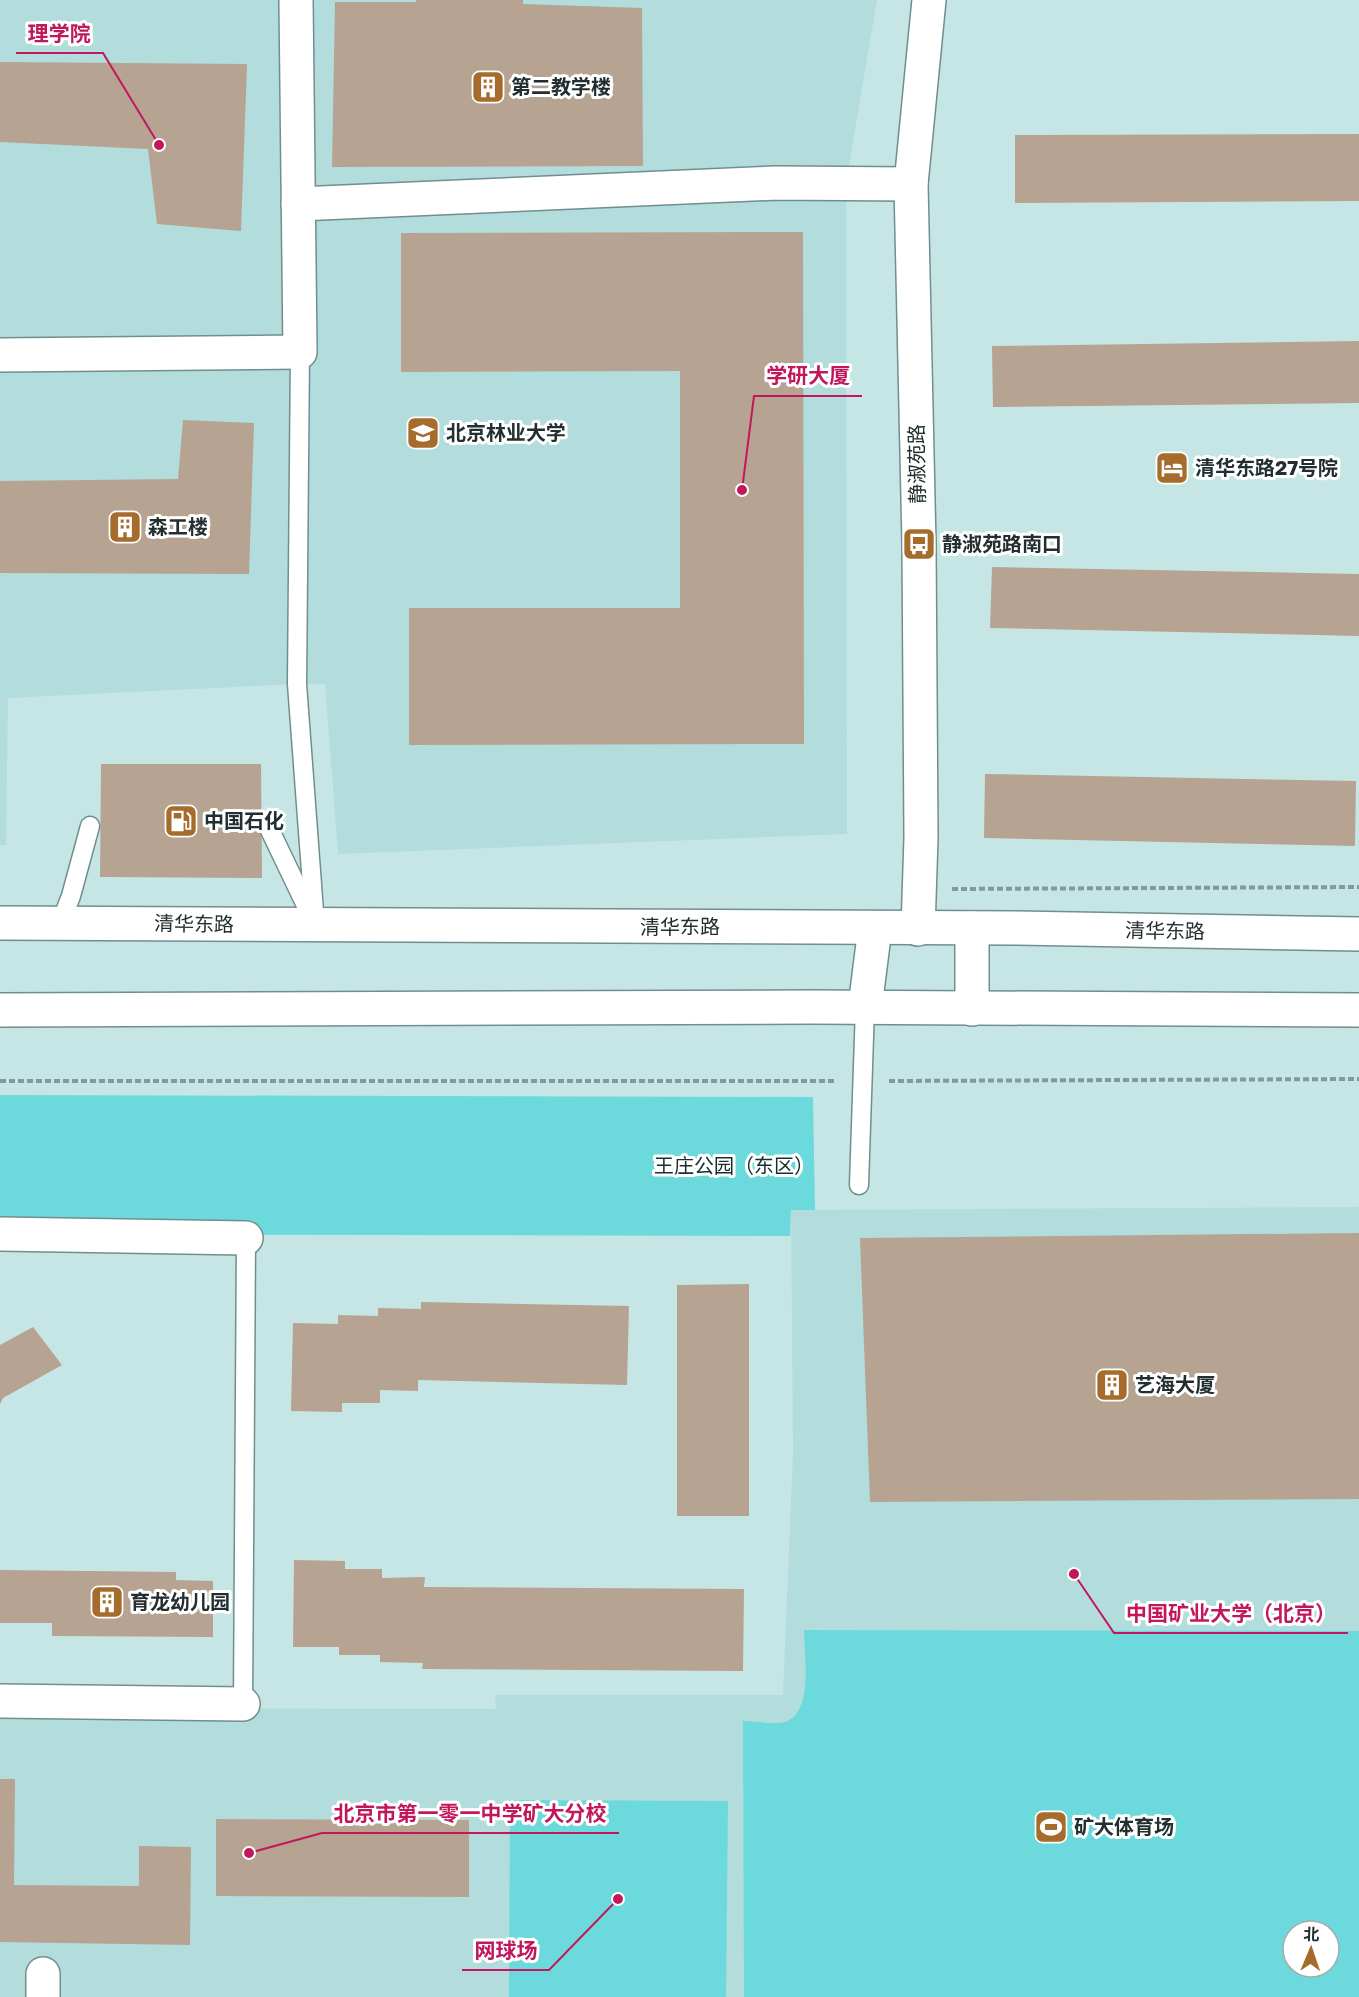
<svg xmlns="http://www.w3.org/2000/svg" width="1359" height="1997" viewBox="0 0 1359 1997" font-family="'Golos Text','Noto Sans SC',sans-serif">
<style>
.built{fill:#b3dcdc;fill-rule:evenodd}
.green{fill:#6cdadc;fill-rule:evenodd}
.building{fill:#b6a391}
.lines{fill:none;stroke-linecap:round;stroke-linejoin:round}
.lane-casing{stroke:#718e8f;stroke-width:21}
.street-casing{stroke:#718e8f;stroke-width:36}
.secondary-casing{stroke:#718e8f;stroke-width:36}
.path{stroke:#819999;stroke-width:4;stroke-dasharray:6 3;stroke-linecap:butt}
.lane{stroke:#fff;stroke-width:18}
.street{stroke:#fff;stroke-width:33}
.secondary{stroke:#fff;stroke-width:33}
.labels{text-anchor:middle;stroke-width:6;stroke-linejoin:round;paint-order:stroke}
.poi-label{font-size:20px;font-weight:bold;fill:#222e2f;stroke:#fff;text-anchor:start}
.street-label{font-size:20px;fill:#222e2f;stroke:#fff}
.park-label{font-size:20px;fill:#172e2e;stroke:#fff}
.leader{fill:none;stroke:#c2185b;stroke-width:2}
.callout-dot{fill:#c2185b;stroke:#fff;stroke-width:2}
.callout-label{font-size:21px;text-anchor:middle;font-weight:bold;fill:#c2185b;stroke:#fff;stroke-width:6;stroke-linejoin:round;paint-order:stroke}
</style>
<rect width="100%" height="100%" fill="#c6e6e6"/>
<!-- built -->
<g class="built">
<polygon points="0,0 877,0 846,183 847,834 338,854 325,684 297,684 8,698 6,845 0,845"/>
<path d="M1359,1207V1997H0V1708L496,1709L495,1695H783L793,1453L791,1210ZM1293,1931H1329V1967H1293Z"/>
</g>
<!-- green -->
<g class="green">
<polygon points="0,1095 813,1097 815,1210 791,1210 790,1236 0,1234"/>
<path d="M804,1630L1359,1631V1997H744L743,1721C753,1721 776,1725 785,1722C814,1713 804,1654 804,1630ZM1293,1931H1329V1967H1293Z"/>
<polygon points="510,1800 728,1801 726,1997 509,1997"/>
</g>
<!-- building -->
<g class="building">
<polygon points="416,0 523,0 523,4 642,8 643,166 332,167 335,2 416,2"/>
<polygon points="0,62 247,64 241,231 157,224 148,149 0,142"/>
<polygon points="1359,134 1359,201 1015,203 1015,135"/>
<polygon points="803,232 804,744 409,745 409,608 680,608 680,371 401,372 401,233"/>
<polygon points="1359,341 1359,403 993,407 992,346"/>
<polygon points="183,420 254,423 249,574 0,573 0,481 178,479"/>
<polygon points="992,567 1359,574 1359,636 990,628"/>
<polygon points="101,764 261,764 262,878 100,877"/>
<polygon points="985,774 1356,781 1355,846 984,838"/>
<polygon points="1359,1233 1359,1499 870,1502 860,1238"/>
<polygon points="749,1284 749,1516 677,1516 677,1285"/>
<polygon points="421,1302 629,1306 627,1385 418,1380 418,1391 380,1390 380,1403 342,1403 342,1412 291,1411 293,1323 338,1324 338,1315 378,1316 378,1308 421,1309"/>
<polygon points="33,1327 62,1365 3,1398 0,1404 0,1345"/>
<polygon points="294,1560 345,1561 345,1569 382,1569 382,1578 425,1577 424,1587 744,1589 743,1671 422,1669 423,1663 380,1662 380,1655 339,1655 339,1647 293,1647"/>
<polygon points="0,1570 176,1572 176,1580 213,1581 213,1637 52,1636 52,1623 0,1623"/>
<polygon points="0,1779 15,1779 14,1885 139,1886 139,1846 191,1847 190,1945 0,1942"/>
<polygon points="216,1819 469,1820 469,1897 216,1896"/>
</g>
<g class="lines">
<!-- lane casing -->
<g class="lane-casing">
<g id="lane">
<polyline points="300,352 297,684 315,925"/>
<polyline points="267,824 312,918"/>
<polyline points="61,922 71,896 90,826"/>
<polyline points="859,1185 865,1007"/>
<polyline points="243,1704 246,1238"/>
</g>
</g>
<!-- street casing -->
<g class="street-casing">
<g id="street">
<polyline points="298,204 776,183 911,184"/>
<polyline points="0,355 300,352 296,0"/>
<polyline points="0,1234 246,1238"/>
<polyline points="0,1701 243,1704"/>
<polyline points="43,1974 43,1997"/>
</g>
</g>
<!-- secondary casing -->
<g class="secondary-casing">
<g id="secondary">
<polyline points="0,923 1017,928 1359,934"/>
<polyline points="972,928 972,1009"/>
<polyline points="918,929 921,838 919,544 911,184 929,0"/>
<polyline points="865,1007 875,928"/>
<polyline points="0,1010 811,1007 1359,1010"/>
</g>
</g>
<!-- path -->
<g class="path">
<polyline points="952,889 1359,887"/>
<polyline points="0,1081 836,1081"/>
<polyline points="889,1081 1359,1079"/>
</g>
<!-- lane -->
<use href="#lane" class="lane"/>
<!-- street -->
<use href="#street" class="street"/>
<!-- secondary -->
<use href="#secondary" class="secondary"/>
</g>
<!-- icons -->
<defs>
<g id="building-square" transform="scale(1.725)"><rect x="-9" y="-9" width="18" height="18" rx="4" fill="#a66c2b" stroke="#fff"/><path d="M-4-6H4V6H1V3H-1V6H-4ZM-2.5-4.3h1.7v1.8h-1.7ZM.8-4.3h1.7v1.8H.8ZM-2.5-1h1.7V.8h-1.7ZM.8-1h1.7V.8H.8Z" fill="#fff"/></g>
<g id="university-square" transform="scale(1.725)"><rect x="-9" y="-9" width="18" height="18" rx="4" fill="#a66c2b" stroke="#fff"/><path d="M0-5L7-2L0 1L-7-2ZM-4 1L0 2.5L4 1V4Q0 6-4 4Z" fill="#fff"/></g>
<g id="hotel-square" transform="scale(1.725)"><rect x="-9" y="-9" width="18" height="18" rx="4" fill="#a66c2b" stroke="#fff"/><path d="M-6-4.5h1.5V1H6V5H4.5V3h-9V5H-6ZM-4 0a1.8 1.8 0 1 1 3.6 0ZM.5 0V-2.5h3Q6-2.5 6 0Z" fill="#fff"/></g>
<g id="bus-square" transform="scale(1.725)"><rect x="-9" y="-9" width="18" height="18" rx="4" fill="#a66c2b" stroke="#fff"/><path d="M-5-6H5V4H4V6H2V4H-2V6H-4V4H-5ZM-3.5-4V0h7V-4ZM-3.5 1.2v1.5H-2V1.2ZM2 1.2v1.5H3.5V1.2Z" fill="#fff"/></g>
<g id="fuel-square" transform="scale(1.725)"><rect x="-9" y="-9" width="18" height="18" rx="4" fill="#a66c2b" stroke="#fff"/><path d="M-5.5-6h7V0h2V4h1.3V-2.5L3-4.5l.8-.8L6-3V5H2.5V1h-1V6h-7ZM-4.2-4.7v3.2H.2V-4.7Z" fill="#fff"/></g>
<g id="stadium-square" transform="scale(1.725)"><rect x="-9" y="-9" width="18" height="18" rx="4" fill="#a66c2b" stroke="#fff"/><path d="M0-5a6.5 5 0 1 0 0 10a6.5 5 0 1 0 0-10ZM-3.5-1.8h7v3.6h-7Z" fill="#fff"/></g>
</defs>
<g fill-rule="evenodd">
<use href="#building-square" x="488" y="87"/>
<use href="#university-square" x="423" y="433"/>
<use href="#hotel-square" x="1172" y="468"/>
<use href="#building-square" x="125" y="527"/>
<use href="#bus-square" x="919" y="544"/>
<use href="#fuel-square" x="181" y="821"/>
<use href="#building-square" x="1112" y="1385"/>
<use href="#building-square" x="107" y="1602"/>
<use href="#stadium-square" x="1051" y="1827"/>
</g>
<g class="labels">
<!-- poi labels -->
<g class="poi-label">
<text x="511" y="94">第二教学楼</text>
<text x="446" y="440">北京林业大学</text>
<text x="1195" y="475">清华东路27号院</text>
<text x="148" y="534">森工楼</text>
<text x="942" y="551">静淑苑路南口</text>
<text x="204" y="828">中国石化</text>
<text x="1135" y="1392">艺海大厦</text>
<text x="130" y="1609">育龙幼儿园</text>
<text x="1074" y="1834">矿大体育场</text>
</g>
<!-- street labels -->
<g class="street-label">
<text transform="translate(917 464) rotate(-91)" y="7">静淑苑路</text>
<text transform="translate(194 924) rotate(1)" y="7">清华东路</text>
<text x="680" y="934">清华东路</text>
<text transform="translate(1165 931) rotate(1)" y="7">清华东路</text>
</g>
<!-- park labels -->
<g class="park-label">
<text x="734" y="1173">王庄公园（东区）</text>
</g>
</g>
<!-- callouts -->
<path class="leader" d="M159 145L103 53H16M742 490L754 396H862M1074 1574L1114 1633H1348M249 1853L322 1833H619M618 1899L549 1970H462"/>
<g class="callout-dot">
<circle cx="159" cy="145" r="6"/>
<circle cx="742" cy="490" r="6"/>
<circle cx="1074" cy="1574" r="6"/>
<circle cx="249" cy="1853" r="6"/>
<circle cx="618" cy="1899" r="6"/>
</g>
<g class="callout-label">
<text x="59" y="41">理学院</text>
<text x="808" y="383">学研大厦</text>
<text x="1231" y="1621">中国矿业大学（北京）</text>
<text x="470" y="1821">北京市第一零一中学矿大分校</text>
<text x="506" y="1958">网球场</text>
</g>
<!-- north arrow -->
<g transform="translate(1311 1949) rotate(2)"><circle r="28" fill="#ffffff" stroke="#a7abac" stroke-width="1.5"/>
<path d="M0-4.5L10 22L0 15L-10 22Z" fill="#a66c2b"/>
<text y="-9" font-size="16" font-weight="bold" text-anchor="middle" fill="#222e2f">北</text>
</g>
</svg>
